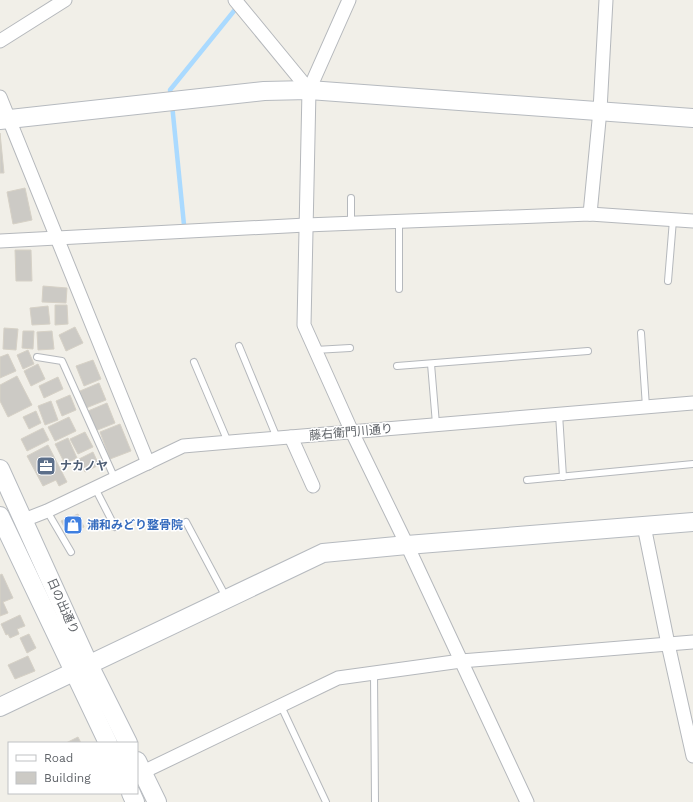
<svg xmlns="http://www.w3.org/2000/svg" width="693" height="802" viewBox="0 0 693 802" font-family="'Work Sans','Noto Sans JP',sans-serif">
<style>
.lines{fill:none;stroke-linecap:round;stroke-linejoin:round}
.stream{stroke:#aadaff;stroke-width:4.5}
.building{fill:#cccac5;stroke:#d6d1c6}
.lane-casing{stroke:#b5b8bc;stroke-width:8}
.street-casing{stroke:#b5b8bc;stroke-width:15}
.secondary-casing{stroke:#b6babf;stroke-width:20}
.lane{stroke:#fff;stroke-width:6}
.street{stroke:#fff;stroke-width:13}
.secondary{stroke:#fff;stroke-width:18}
.labels{text-anchor:middle;stroke-width:3;stroke-linejoin:round;paint-order:stroke}
.street-label{font-size:12px;fill:#5f6368;stroke:#fff}
.service-label{font-size:12px;font-weight:bold;fill:#4e5e75;stroke:#fff;text-anchor:start}
.shop-label{font-size:12px;font-weight:bold;fill:#366cbe;stroke:#fff;text-anchor:start}
</style>
<rect width="100%" height="100%" fill="#f1efe8"/>
<g class="lines">
<!-- stream -->
<g class="stream">
<polyline points="171,97 170,90 238,6"/>
<polyline points="172,104 184,225"/>
</g>
</g>
<!-- building -->
<g class="building">
<polygon points="0,133 4,173 0,173"/>
<polygon points="25,188 32,220 13,224 7,192"/>
<polygon points="15,250 31,250 32,281 16,281"/>
<polygon points="43,286 67,288 66,303 42,302"/>
<polygon points="55,305 67,305 68,324 55,325"/>
<polygon points="48,306 50,324 32,325 30,308"/>
<polygon points="75,327 83,343 66,351 59,335"/>
<polygon points="4,328 18,329 16,350 3,349"/>
<polygon points="23,331 34,331 33,349 22,348"/>
<polygon points="52,331 54,349 38,350 37,332"/>
<polygon points="28,350 34,364 23,369 17,355"/>
<polygon points="8,354 16,371 0,378 0,357"/>
<polygon points="93,360 101,379 84,386 76,366"/>
<polygon points="38,364 45,379 31,386 24,371"/>
<polygon points="17,376 32,405 8,417 0,401 0,385"/>
<polygon points="58,377 63,389 44,398 39,386"/>
<polygon points="99,383 106,400 86,408 80,391"/>
<polygon points="70,395 76,410 62,416 56,401"/>
<polygon points="51,401 58,420 45,425 38,406"/>
<polygon points="107,403 115,423 95,431 88,411"/>
<polygon points="36,411 41,423 29,429 23,417"/>
<polygon points="69,417 76,431 55,441 48,427"/>
<polygon points="120,424 131,451 110,459 100,432"/>
<polygon points="43,428 49,440 27,451 21,439"/>
<polygon points="85,432 93,447 78,454 70,439"/>
<polygon points="68,438 77,458 65,464 55,444"/>
<polygon points="48,445 67,482 59,486 56,480 43,486 27,456"/>
<polygon points="93,452 99,465 85,472 79,459"/>
<polygon points="78,514 84,527 68,534 61,521"/>
<polygon points="2,574 13,598 3,602 8,613 0,616 0,575"/>
<polygon points="20,615 25,626 17,629 19,634 10,638 8,634 6,635 1,624"/>
<polygon points="29,634 36,648 27,653 20,638"/>
<polygon points="28,656 35,671 15,679 8,665"/>
<polygon points="78,737 81,743 66,743"/>
</g>
<g class="lines">
<!-- lane casing -->
<g class="lane-casing">
<g id="lane">
<polyline points="351,223 351,198"/>
<polyline points="668,281 673,220"/>
<polyline points="399,289 399,221"/>
<polyline points="641,333 646,407"/>
<polyline points="239,346 277,438"/>
<polyline points="315,350 350,348"/>
<polyline points="37,357 62,361 115,479"/>
<polyline points="194,362 228,442"/>
<polyline points="431,364 436,424"/>
<polyline points="397,366 588,351"/>
<polyline points="559,414 563,477"/>
<polyline points="527,480 693,464"/>
<polyline points="95,488 115,527"/>
<polyline points="47,511 71,552"/>
<polyline points="186,522 226,597"/>
<polyline points="374,673 375,802"/>
<polyline points="281,706 326,802"/>
</g>
</g>
<!-- street casing -->
<g class="street-casing">
<g id="street">
<polyline points="235,0 309,90 349,0"/>
<polyline points="0,41 65,0"/>
<polyline points="309,90 304,325 352,432 407,545 527,802"/>
<polyline points="0,97 148,463"/>
<polyline points="590,214 600,110 606,0"/>
<polyline points="0,241 306,225 590,214 693,221"/>
<polyline points="291,437 313,486"/>
<polyline points="24,520 47,511 183,446 693,403"/>
<polyline points="644,526 668,644 693,756"/>
<polyline points="143,772 338,678 461,661 693,642"/>
</g>
</g>
<!-- secondary casing -->
<g class="secondary-casing">
<g id="secondary">
<polyline points="0,120 264,91 309,90 693,118"/>
<polyline points="0,469 89,665 128,743"/>
<polyline points="0,516 108,743"/>
<polyline points="0,707 323,553 407,545 693,522"/>
<polyline points="137,761 157,802"/>
<polyline points="131,793 135,802"/>
</g>
</g>
<!-- lane -->
<use href="#lane" class="lane"/>
<!-- street -->
<use href="#street" class="street"/>
<!-- secondary -->
<use href="#secondary" class="secondary"/>
</g>
<!-- icons -->
<defs>
<g id="office-square" transform="scale(1)"><rect x="-9" y="-9" width="18" height="18" rx="4" fill="#5c6f8a" stroke="#fff"/><path d="M-6-3h4V-5.5h4V-3h4V5H-6ZM-1-4.5V-3h2v-1.5ZM-6 0V1H6V0Z" fill="#fff"/></g>
<g id="shop-square" transform="scale(1)"><rect x="-9" y="-9" width="18" height="18" rx="4" fill="#3f7fe0" stroke="#fff"/><path d="M-5-2.5h2.3a2.7 3.5 0 0 1 5.4 0H5L5.5 6h-11ZM-1.5-2.5h3a1.5 2.3 0 0 0-3 0Z" fill="#fff"/></g>
</defs>
<g fill-rule="evenodd">
<use href="#office-square" x="46" y="466"/>
<use href="#shop-square" x="73" y="525"/>
</g>
<g class="labels">
<!-- street labels -->
<g class="street-label">
<text transform="translate(351 432) rotate(-5)" y="4">藤右衛門川通り</text>
<text transform="translate(63 606) rotate(66)" y="4">日の出通り</text>
</g>
<!-- service labels -->
<g class="service-label">
<text x="60" y="470">ナカノヤ</text>
</g>
<!-- shop labels -->
<g class="shop-label">
<text x="87" y="529">浦和みどり整骨院</text>
</g>
</g>
<!-- legend -->
<rect x="8" y="742" width="130" height="52" fill="#ffffff" stroke="#bfc1c3"/>
<rect x="16" y="755" width="20" height="6" fill="#ffffff" stroke="#bfc1c3"/>
<text x="44" y="762" font-size="12" fill="#5f6368">Road</text>
<rect x="16" y="772" width="20" height="12" fill="#cccac5" stroke="#bfc1c3"/>
<text x="44" y="782" font-size="12" fill="#5f6368">Building</text>
</svg>
